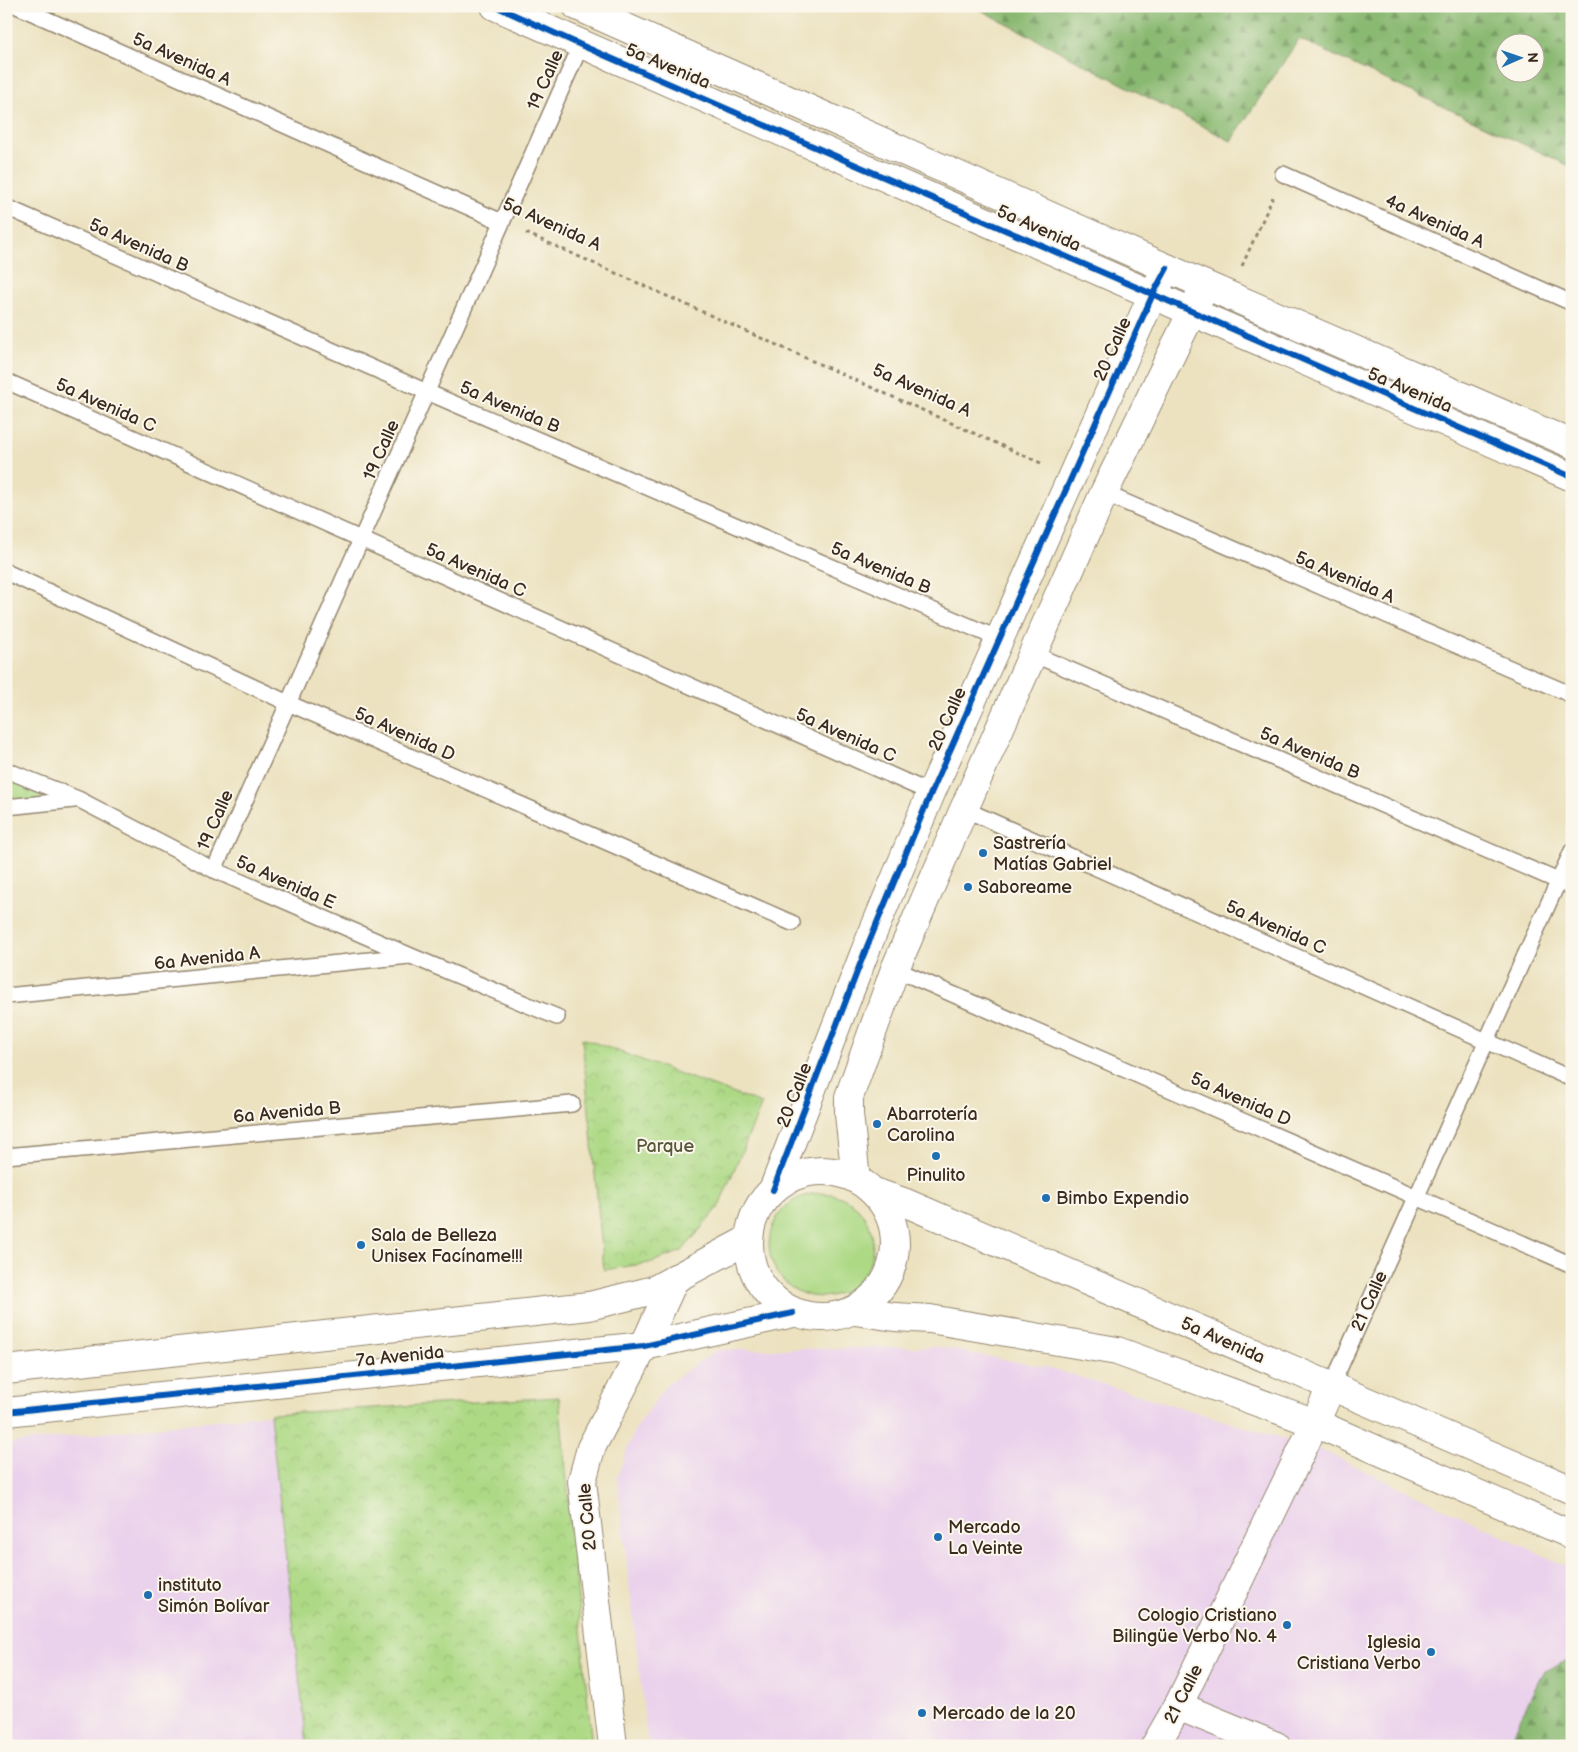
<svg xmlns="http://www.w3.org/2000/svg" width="1578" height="1752" viewBox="0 0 1578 1752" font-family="'Balsamiq Sans',sans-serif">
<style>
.built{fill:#ead1ec}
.forest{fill:url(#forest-firs);stroke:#627248;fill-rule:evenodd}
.park{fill:url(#park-crowns);stroke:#748252}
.garden{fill:#add985;stroke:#748252}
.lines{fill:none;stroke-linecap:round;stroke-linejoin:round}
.lane-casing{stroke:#94866f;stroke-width:18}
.street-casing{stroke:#94866f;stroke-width:30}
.secondary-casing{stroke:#94866f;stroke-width:30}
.path{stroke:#94866f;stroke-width:3;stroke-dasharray:4 4;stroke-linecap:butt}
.lane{stroke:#fff;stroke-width:15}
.street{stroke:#fff;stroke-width:28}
.secondary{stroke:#fff;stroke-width:28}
.cycleway-casing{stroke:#fbf7ec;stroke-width:9}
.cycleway{stroke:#0057b8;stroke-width:6}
.poi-dot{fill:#1f6fb2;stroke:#fbf7ec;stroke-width:2}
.labels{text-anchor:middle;stroke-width:4;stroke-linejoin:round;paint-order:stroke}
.street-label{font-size:18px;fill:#3b2a1e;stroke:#fbf7ec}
.poi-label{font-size:18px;fill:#3b2a1e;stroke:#fbf7ec;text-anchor:start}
.park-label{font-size:18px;fill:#585638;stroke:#fbf7ec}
</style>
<defs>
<pattern id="forest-firs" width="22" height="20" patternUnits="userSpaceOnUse" patternTransform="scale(1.25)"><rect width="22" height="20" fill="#8ab972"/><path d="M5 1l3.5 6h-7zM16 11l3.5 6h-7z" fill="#72975d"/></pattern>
<pattern id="park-crowns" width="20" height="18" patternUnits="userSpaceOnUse" patternTransform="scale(1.25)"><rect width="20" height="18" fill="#add985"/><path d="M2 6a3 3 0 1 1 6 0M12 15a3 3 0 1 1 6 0" fill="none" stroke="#96ba72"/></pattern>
</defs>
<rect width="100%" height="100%" fill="#fbf7ec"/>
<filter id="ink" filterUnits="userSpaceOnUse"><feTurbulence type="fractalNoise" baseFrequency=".02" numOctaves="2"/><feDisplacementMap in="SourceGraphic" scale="10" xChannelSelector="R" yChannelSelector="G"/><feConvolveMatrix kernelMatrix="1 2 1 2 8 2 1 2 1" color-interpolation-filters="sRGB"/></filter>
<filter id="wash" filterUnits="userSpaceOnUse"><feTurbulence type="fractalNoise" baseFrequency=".0096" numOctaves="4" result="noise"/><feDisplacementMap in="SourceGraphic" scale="20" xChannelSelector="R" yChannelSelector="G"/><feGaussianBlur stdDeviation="1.12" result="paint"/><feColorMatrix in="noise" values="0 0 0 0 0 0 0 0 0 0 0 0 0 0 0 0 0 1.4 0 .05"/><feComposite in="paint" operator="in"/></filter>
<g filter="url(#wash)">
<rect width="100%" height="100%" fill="#ece2c0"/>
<!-- built -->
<g class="built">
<polygon points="938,1347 1050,1368 1321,1450 1572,1569 1572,1659 1544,1670 1507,1746 1238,1746 1221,1738 1216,1746 648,1746 617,1477 635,1429 666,1385 717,1350"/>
<polygon points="270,1414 307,1746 6,1746 6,1444"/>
</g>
<!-- forest -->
<g class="forest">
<path d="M973,6H1572V167L1299,39L1231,141ZM1506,42H1536V72H1506Z"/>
<polygon points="1572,1659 1572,1746 1507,1746 1544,1670"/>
</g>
<!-- park -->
<g class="park">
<polygon points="6,772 68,798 6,805"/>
<polygon points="582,1038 762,1104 718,1208 682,1251 649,1263 604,1270"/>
<polygon points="559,1397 592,1746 307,1746 270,1414"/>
</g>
<!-- garden -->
<circle class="garden" cx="821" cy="1245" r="52"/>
</g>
<g filter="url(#ink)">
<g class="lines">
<!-- lane casing -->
<g class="lane-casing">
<g id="lane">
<polyline points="17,6 502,222"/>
<polyline points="1283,174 1572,303"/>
<polyline points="6,207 427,392 999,639"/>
<polyline points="6,381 931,793"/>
<polyline points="1104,493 1572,695"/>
<polyline points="6,572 288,703 792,923"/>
<polyline points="1033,654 1572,887"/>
<polyline points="6,770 78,799 214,870 411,956 557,1017"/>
<polyline points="6,807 74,800"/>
<polyline points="964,809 1572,1079"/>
<polyline points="214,870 581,45"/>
<polyline points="895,969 1572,1265"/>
<polyline points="6,996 410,956"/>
<polyline points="6,1156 572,1104"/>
<polyline points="1331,1387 1572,851"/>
</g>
</g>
<!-- street casing -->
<g class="street-casing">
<g id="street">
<polyline points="1205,285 1572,444"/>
<polyline points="1192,312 1572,477"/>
<polyline points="874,1192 906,1203 1572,1490"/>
<polyline points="855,1311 895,1317 930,1319 1117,1351 1315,1423 1572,1535"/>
<polyline points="1178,1706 1276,1746"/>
<polyline points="613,1746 582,1481 591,1448 644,1346 675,1278"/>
<polyline points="1155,1746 1178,1706 1315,1423 1331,1387"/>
</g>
</g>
<!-- secondary casing -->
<g class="secondary-casing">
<g id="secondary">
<polyline points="495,6 1192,312"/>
<polyline points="577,6 1205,285 1104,493 964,809 895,969 849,1097 849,1114 856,1179"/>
<circle cx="822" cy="1244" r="73"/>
<polyline points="773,1190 864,954 931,793 1153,294 1167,268"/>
<polyline points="6,1370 589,1306 654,1290 749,1239"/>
<polyline points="6,1412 644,1346 793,1313"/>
</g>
</g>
<!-- path -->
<g class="path">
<polyline points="526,233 1043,464"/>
<polyline points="1242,266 1273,197"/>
</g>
<!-- lane -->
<use href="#lane" class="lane"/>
<!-- street -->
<use href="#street" class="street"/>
<!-- secondary -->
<use href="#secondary" class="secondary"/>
<!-- cycleway casing -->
<g class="cycleway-casing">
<g id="cycleway">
<polyline points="495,6 583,46 1572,477"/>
<polyline points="773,1190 864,954 931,793 1153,294 1167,268"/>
<polyline points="6,1412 644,1346 793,1313"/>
</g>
</g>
<!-- cycleway -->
<use href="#cycleway" class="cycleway"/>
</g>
</g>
<!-- markers -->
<g class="poi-dot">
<circle cx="983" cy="853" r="5"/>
<circle cx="968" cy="887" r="5"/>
<circle cx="877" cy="1124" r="5"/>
<circle cx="936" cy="1156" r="5"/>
<circle cx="1046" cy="1198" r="5"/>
<circle cx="361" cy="1245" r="5"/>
<circle cx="938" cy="1537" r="5"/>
<circle cx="148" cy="1595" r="5"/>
<circle cx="1287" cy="1625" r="5"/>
<circle cx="1431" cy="1652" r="5"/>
<circle cx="922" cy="1713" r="5"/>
</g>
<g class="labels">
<!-- street labels -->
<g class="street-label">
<text transform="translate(182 59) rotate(24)" y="6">5a Avenida A</text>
<text transform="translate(668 66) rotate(23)" y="6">5a Avenida</text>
<text transform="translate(545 80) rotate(-66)" y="6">19 Calle</text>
<text transform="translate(1435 221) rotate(24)" y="6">4a Avenida A</text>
<text transform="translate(552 224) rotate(24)" y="6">5a Avenida A</text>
<text transform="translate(1039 228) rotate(24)" y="6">5a Avenida</text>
<text transform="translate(139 245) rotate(24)" y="6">5a Avenida B</text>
<text transform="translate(1112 349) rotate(-66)" y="6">20 Calle</text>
<text transform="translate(922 390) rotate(24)" y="6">5a Avenida A</text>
<text transform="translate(1410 390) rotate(23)" y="6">5a Avenida</text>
<text transform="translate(106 405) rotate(24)" y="6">5a Avenida C</text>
<text transform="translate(510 407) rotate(23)" y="6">5a Avenida B</text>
<text transform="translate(381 450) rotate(-66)" y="6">19 Calle</text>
<text transform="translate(881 568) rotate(23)" y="6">5a Avenida B</text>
<text transform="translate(476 570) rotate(24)" y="6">5a Avenida C</text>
<text transform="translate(1345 577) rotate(23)" y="6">5a Avenida A</text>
<text transform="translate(947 719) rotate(-66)" y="6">20 Calle</text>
<text transform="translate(405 734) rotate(24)" y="6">5a Avenida D</text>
<text transform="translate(846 735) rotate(24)" y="6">5a Avenida C</text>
<text transform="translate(1310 753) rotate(23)" y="6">5a Avenida B</text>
<text transform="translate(215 820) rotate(-66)" y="6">19 Calle</text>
<text transform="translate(286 882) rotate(24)" y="6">5a Avenida E</text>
<text transform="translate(1276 927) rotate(24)" y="6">5a Avenida C</text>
<text transform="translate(207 958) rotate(-6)" y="6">6a Avenida A</text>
<text transform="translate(794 1095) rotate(-69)" y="6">20 Calle</text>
<text transform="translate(1241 1099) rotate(24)" y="6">5a Avenida D</text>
<text transform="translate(287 1112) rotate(-5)" y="6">6a Avenida B</text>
<text transform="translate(1369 1301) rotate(-66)" y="6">21 Calle</text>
<text transform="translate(1223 1340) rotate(24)" y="6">5a Avenida</text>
<text transform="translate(400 1356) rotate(-6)" y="6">7a Avenida</text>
<text transform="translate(587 1517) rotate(-95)" y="6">20 Calle</text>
<text transform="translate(1183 1694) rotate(-63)" y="6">21 Calle</text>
</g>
<!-- poi labels -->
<g class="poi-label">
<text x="993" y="849">Sastrería<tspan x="993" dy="21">Matías Gabriel</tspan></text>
<text x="978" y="893">Saboreame</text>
<text x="887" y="1120">Abarrotería<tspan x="887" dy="21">Carolina</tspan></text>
<text x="936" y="1181" text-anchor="middle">Pinulito</text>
<text x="1056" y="1204">Bimbo Expendio</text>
<text x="371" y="1241">Sala de Belleza<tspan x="371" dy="21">Unisex Facíname!!!</tspan></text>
<text x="948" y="1533">Mercado<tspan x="948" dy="21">La Veinte</tspan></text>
<text x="158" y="1591">instituto<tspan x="158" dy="21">Simón Bolívar</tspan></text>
<text x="1277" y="1621" text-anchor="end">Cologio Cristiano<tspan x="1277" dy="21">Bilingüe Verbo No. 4</tspan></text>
<text x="1421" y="1648" text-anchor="end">Iglesia<tspan x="1421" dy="21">Cristiana Verbo</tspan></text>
<text x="932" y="1719">Mercado de la 20</text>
</g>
<!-- park labels -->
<g class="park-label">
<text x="665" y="1152">Parque</text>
</g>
</g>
<!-- margin -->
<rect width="1578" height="1752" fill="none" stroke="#fbf7ec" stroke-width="25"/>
<!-- north arrow -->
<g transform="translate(1520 58) rotate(88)"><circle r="24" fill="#fbf7ec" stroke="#aea59a"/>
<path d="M0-4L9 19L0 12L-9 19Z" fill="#1f6fb2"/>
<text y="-8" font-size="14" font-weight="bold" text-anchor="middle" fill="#3b2a1e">N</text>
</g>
</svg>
